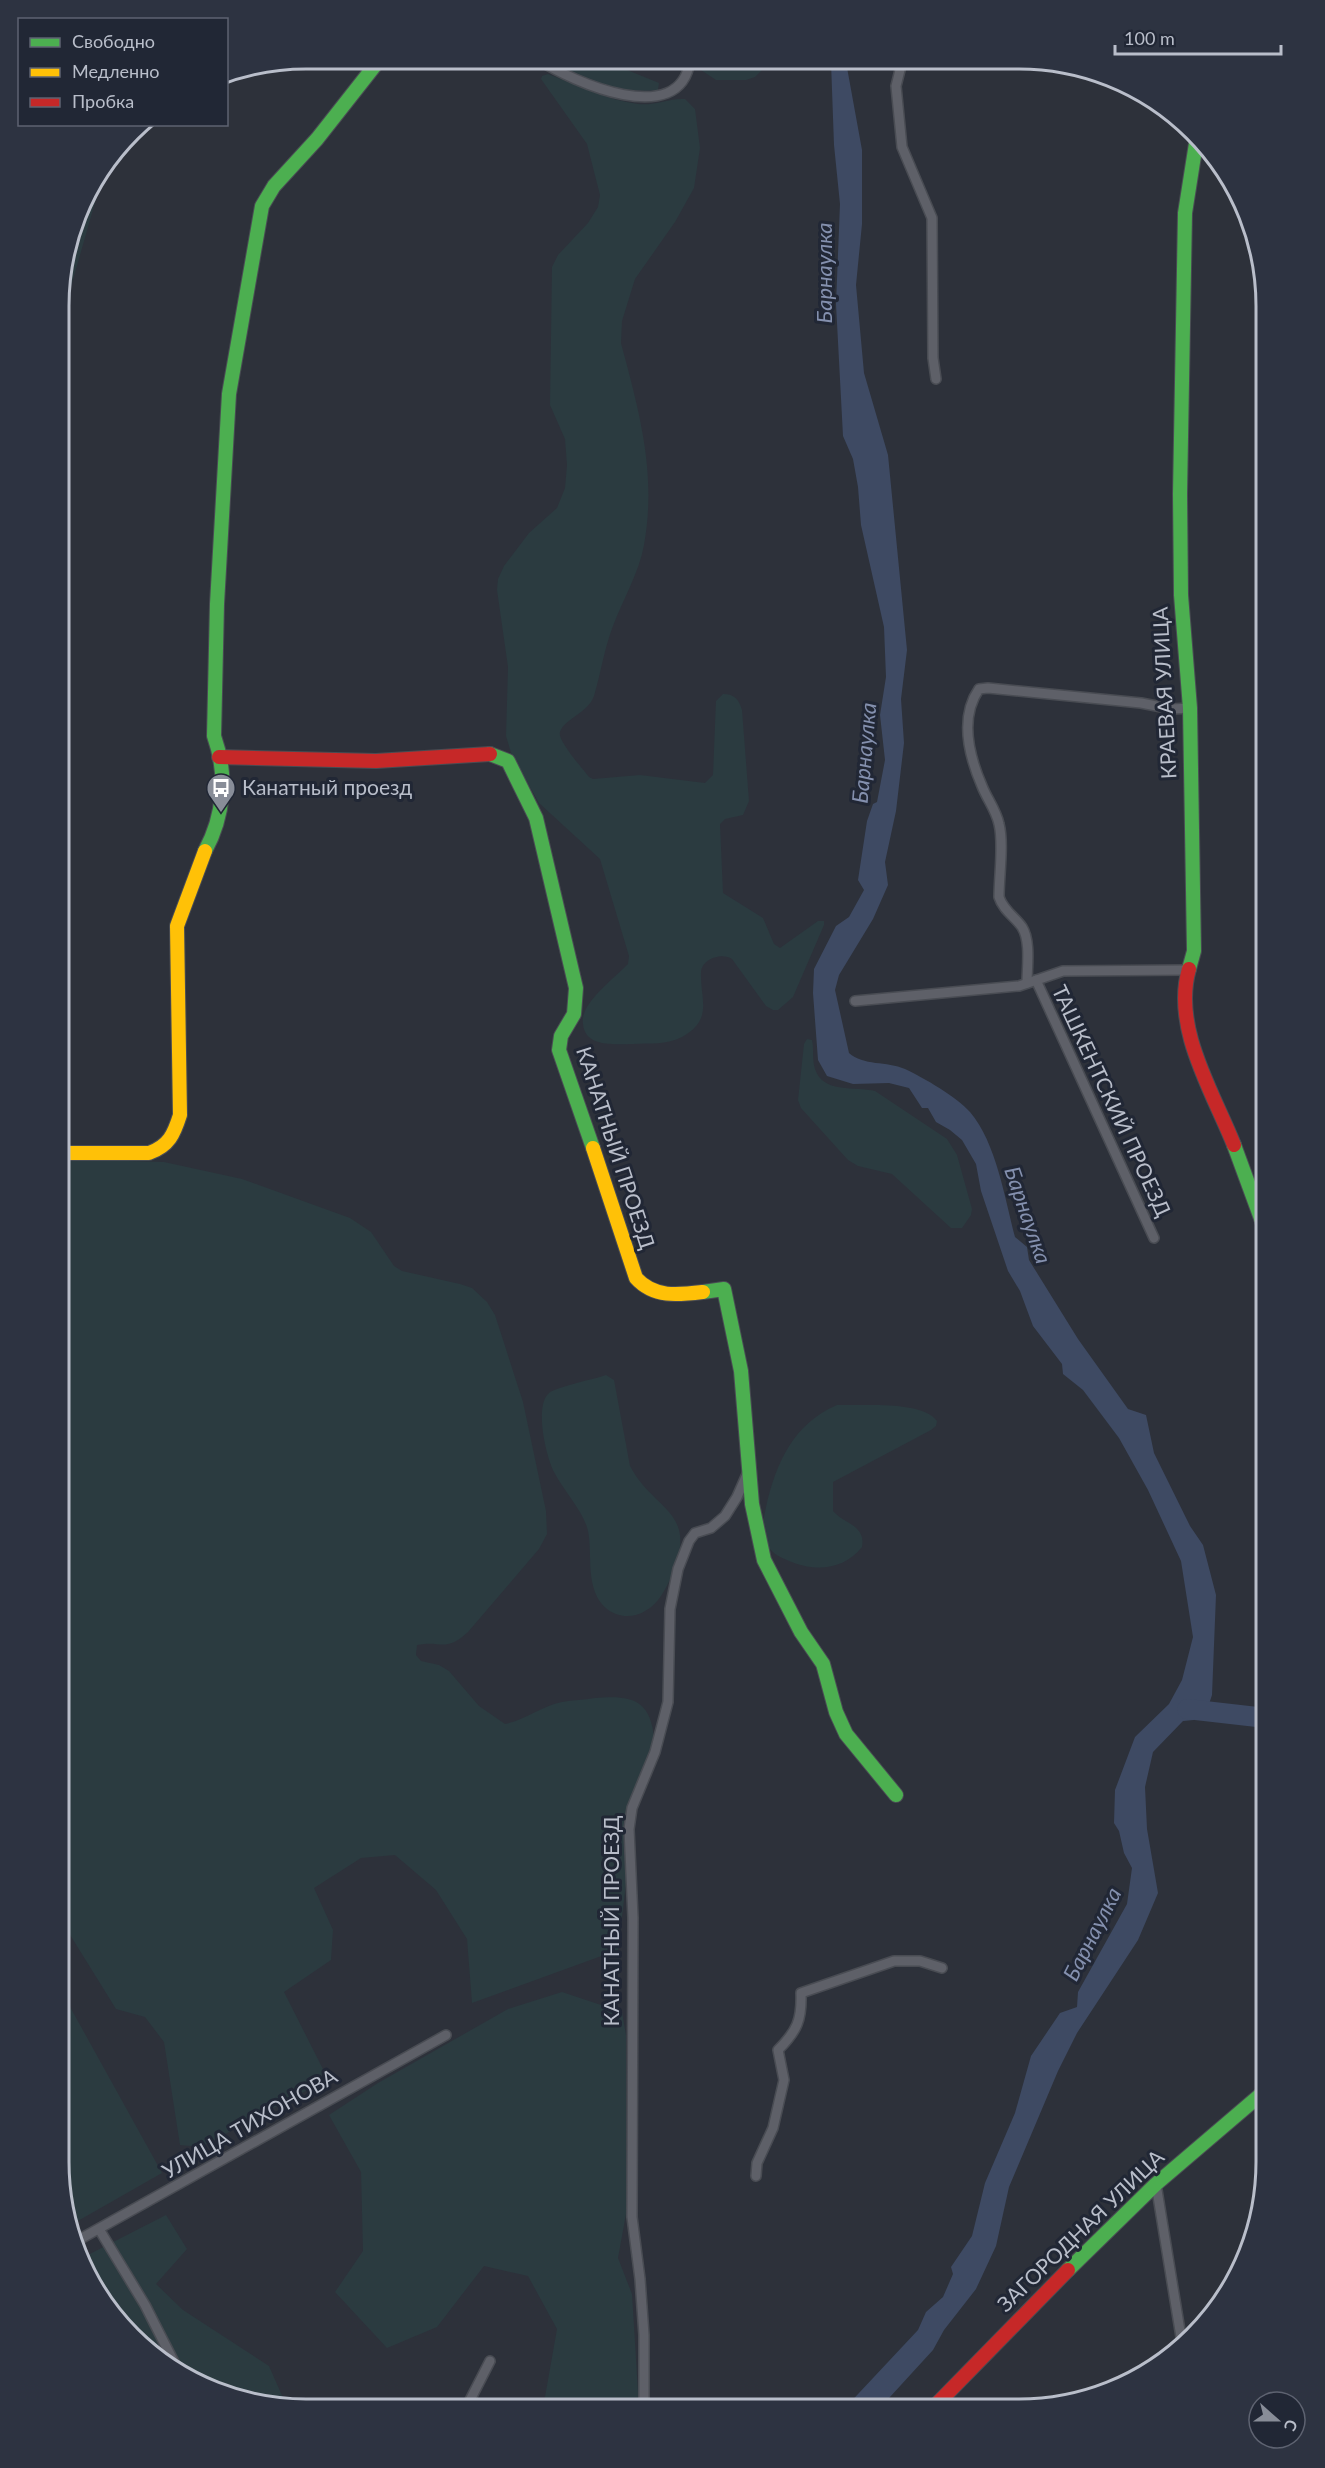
<svg xmlns="http://www.w3.org/2000/svg" width="1325" height="2468" viewBox="0 0 1325 2468" font-family="Lato,sans-serif">
<style>
.green{fill:#2b3b40}
.water{fill:#3e4a63}
.lines{fill:none;stroke-linecap:round;stroke-linejoin:round}
.river{stroke:#3e4a63;stroke-width:20}
.street-casing{stroke:#494c53;stroke-width:12}
.fast-casing{stroke:#494c53;stroke-width:16}
.slow-casing{stroke:#494c53;stroke-width:16}
.jam-casing{stroke:#494c53;stroke-width:16}
.street{stroke:#5e6068;stroke-width:9}
.fast{stroke:#4caf50;stroke-width:14}
.slow{stroke:#ffc107;stroke-width:14}
.jam{stroke:#c62828;stroke-width:14}
.labels{text-anchor:middle;stroke-width:6;stroke-linejoin:round;paint-order:stroke}
.street-label{font-size:21px;fill:#b9beca;stroke:#212735}
.poi-label{font-size:21px;fill:#b9beca;stroke:#212735;text-anchor:start}
.water-label{font-size:22px;font-style:italic;fill:#8490ae;stroke:#212735}
.rim{fill:none;stroke:#b9beca;stroke-width:3}
</style>
<rect width="100%" height="100%" fill="#2d313a"/>
<!-- green -->
<g class="green">
<path d="M551,60H609L610,63L659,83L658,90C626,94 576,81 551,60Z"/>
<polygon points="696,61 771,61 755,77 746,80 716,80 701,70"/>
<path d="M548,74C577,85 607,100 638,104C655,106 669,98 685,99L695,109L700,148L694,188L675,222L635,279L622,321L621,343C639,411 657,473 644,545C639,573 623,599 613,626C604,649 601,673 594,696C588,713 564,719 560,732C557,740 583,769 589,777L593,779L640,775L705,783L713,775L716,701L723,694C735,694 739,700 742,710L749,801L743,815L725,819L720,824L723,893L763,918L774,944L780,948L818,921H824V925L793,997L778,1010H773L766,1006L732,959C722,952 701,959 701,973C700,999 714,1019 682,1037C667,1045 649,1043 633,1044C616,1044 585,1048 583,1024C582,1019 584,1012 587,1007C597,991 615,977 628,964L629,956L600,859L539,803L512,756L506,736L508,667L497,590L498,579L504,566L529,533L557,508L565,488L567,465L565,439L550,405L552,267L558,255L588,223L598,207L600,195L587,144L541,79L542,76Z"/>
<polygon points="104,171 72,283 61,308 61,274 84,196"/>
<path d="M807,1039L812,1040C814,1049 812,1060 815,1069C823,1094 856,1086 875,1091L947,1139L957,1155L972,1209L971,1215L962,1228H951L892,1174L858,1166L848,1160L801,1108L798,1100L804,1044Z"/>
<path d="M60,1159L164,1162L242,1179L350,1218L371,1232L394,1266L402,1271L460,1284L472,1288L487,1302L495,1315L523,1402L546,1511L547,1534L539,1549L468,1632C445,1653 442,1640 417,1645L416,1655L421,1661L439,1665L449,1671L479,1706L505,1724C525,1720 542,1706 562,1702C573,1700 584,1700 595,1698C629,1695 650,1698 654,1737L635,1809L618,1950L472,2003L467,1939L436,1890L395,1855L361,1858L314,1888L333,1930L331,1960L284,1992L328,2079L201,2147L180,2145L164,2042L145,2017L116,2009L59,1917Z"/>
<path d="M606,1375L614,1380L630,1466C654,1512 699,1510 672,1575C666,1588 659,1604 645,1611C634,1618 618,1618 607,1609C584,1590 593,1554 588,1531C584,1512 563,1490 554,1472C546,1456 534,1406 549,1393C556,1387 595,1379 606,1375Z"/>
<path d="M837,1405C861,1406 922,1400 937,1421L936,1426L931,1430L833,1482V1511C844,1524 866,1525 862,1547C843,1571 813,1572 787,1560C779,1557 769,1551 766,1543C760,1532 764,1518 766,1507C776,1463 793,1424 837,1405Z"/>
<polygon points="59,1987 162,2173 69,2226 59,2162"/>
<polygon points="562,1992 622,2012 626,2035 626,2214 618,2258 632,2294 639,2408 543,2408 557,2329 528,2276 484,2266 437,2327 387,2348 335,2292 363,2251 361,2172 329,2115 378,2083 508,2009"/>
<polygon points="166,2215 187,2249 156,2284 183,2310 269,2366 287,2407 274,2407 197,2384 143,2348 100,2299 80,2259"/>
</g>
<!-- water -->
<path class="water" d="M831,62H846L862,150V224L856,285L864,373L888,455L907,650L901,699L904,743L896,811L885,862L888,885L873,919L839,975L835,990L849,1053C863,1066 887,1061 905,1069C924,1078 957,1097 970,1112C996,1142 1005,1199 1015,1237L1027,1247L1029,1260L1078,1339L1128,1409L1146,1415L1154,1453L1190,1526L1203,1545L1216,1595L1212,1695L1204,1719L1183,1721L1153,1752L1145,1787L1147,1829L1158,1893L1138,1940L1077,2033L1058,2071L1009,2187L996,2246L976,2289L944,2330L933,2350L879,2409H844L918,2330L926,2312L943,2297L953,2274L951,2267L972,2236L985,2183L1015,2113L1031,2056L1060,2013L1077,2007L1078,1992L1127,1904L1132,1868L1124,1853L1119,1831L1114,1823L1115,1790L1135,1737L1169,1704L1182,1680L1193,1637L1181,1561L1148,1490L1119,1438L1083,1390L1063,1374L1062,1364L1033,1326L1020,1291L1008,1271L981,1191L976,1164L962,1140L950,1130L936,1122L928,1108H922L909,1088L889,1083L853,1084L827,1076L818,1060L813,993L814,969L836,926L849,917L864,890L858,880L867,821L873,804L877,802L885,760L880,715L886,677L884,627L861,525L858,487L853,459L843,436L836,304L840,204L834,145Z"/>
<g class="lines">
<!-- river -->
<polyline class="river" points="1187,1709 1266,1718"/>
<!-- street casing -->
<g class="street-casing">
<g id="street">
<path d="M539,60C573,82 680,130 690,61"/>
<polyline points="902,62 896,86 902,147 932,218 933,358 936,379"/>
<polyline points="1036,980 1154,1238"/>
<path d="M1027,983C1027,968 1031,941 1022,927C1015,917 1003,910 999,897C999,875 1004,844 999,824C996,810 987,799 982,786C969,756 959,718 979,689L988,688L1141,703L1172,709L1190,708"/>
<polyline points="855,1001 1019,986 1063,971 1188,970"/>
<path d="M756,2176L757,2163L773,2128L784,2080L778,2050C797,2031 802,2020 801,1993L894,1961H920L942,1968"/>
<polyline points="1156,2184 1182,2343"/>
<polyline points="99,2229 145,2305 179,2372"/>
<polyline points="73,2243 446,2035"/>
<polyline points="466,2408 490,2361"/>
<polyline points="644,2408 644,2335 640,2279 632,2217 633,1918 629,1829 632,1808 655,1752 668,1702 670,1609 678,1569 689,1541 695,1533 711,1528 725,1516 737,1497 748,1472"/>
</g>
</g>
<!-- fast casing -->
<g class="fast-casing">
<g id="fast">
<polyline points="490,754 508,761 536,818 576,988 574,1014 561,1036 559,1050 593,1148"/>
<path d="M205,851C224,816 228,775 214,736L217,604L229,394L262,206L274,186L317,139L380,59"/>
<polyline points="1189,969 1194,951 1190,708 1181,595 1180,494 1185,213 1197,137"/>
<polyline points="1234,1145 1266,1232"/>
<polyline points="703,1292 724,1289 741,1371 752,1504 764,1560 801,1632 823,1664 836,1712 846,1734 896,1795"/>
<polyline points="1068,2270 1156,2184 1266,2090"/>
</g>
</g>
<!-- slow casing -->
<g class="slow-casing">
<g id="slow">
<path d="M593,1148L636,1278C654,1298 678,1295 703,1292"/>
<path d="M60,1153H149C169,1146 174,1134 180,1115L177,926L205,851"/>
</g>
</g>
<!-- jam casing -->
<g class="jam-casing">
<g id="jam">
<polyline points="219,757 376,761 490,754"/>
<path d="M1189,969C1172,1028 1213,1092 1234,1145"/>
<polyline points="932,2409 1068,2270"/>
</g>
</g>
<!-- street -->
<use href="#street" class="street"/>
<!-- fast -->
<use href="#fast" class="fast"/>
<!-- slow -->
<use href="#slow" class="slow"/>
<!-- jam -->
<use href="#jam" class="jam"/>
</g>
<!-- icons -->
<defs>
<g id="bus-pin" transform="scale(1.5)"><path d="M0 17L-7.5 6A9.5 9.5 0 1 1 7.5 6Z" fill="#888d98" stroke="#212735"/><path d="M-5-6H5V4H4V6H2V4H-2V6H-4V4H-5ZM-3.5-4V0h7V-4ZM-3.5 1.2v1.5H-2V1.2ZM2 1.2v1.5H3.5V1.2Z" fill="#fff"/></g>
</defs>
<g fill-rule="evenodd">
<use href="#bus-pin" x="221" y="788"/>
</g>
<g class="labels">
<!-- street labels -->
<g class="street-label">
<text transform="translate(1165 693) rotate(-93)" y="7">КРАЕВАЯ УЛИЦА</text>
<text transform="translate(1111 1101) rotate(65)" y="7">ТАШКЕНТСКИЙ ПРОЕЗД</text>
<text transform="translate(615 1148) rotate(72)" y="7">КАНАТНЫЙ ПРОЕЗД</text>
<text transform="translate(612 1921) rotate(-90)" y="7">КАНАТНЫЙ ПРОЕЗД</text>
<text transform="translate(250 2124) rotate(-30)" y="7">УЛИЦА ТИХОНОВА</text>
<text transform="translate(1081 2231) rotate(-44)" y="7">ЗАГОРОДНАЯ УЛИЦА</text>
</g>
<!-- poi labels -->
<g class="poi-label">
<text x="242" y="795">Канатный проезд</text>
</g>
<!-- water labels -->
<g class="water-label">
<text transform="translate(824 273) rotate(-90)" y="8">Барнаулка</text>
<text transform="translate(864 753) rotate(-85)" y="8">Барнаулка</text>
<text transform="translate(1028 1215) rotate(71)" y="8">Барнаулка</text>
<text transform="translate(1092 1934) rotate(-63)" y="8">Барнаулка</text>
</g>
</g>
<!-- crop -->
<path d="M0 0H1325V2468H0ZM306 69H1019A237 237 0 0 1 1256 306V2162A237 237 0 0 1 1019 2399H306A237 237 0 0 1 69 2162V306A237 237 0 0 1 306 69Z" fill="#2d3341" fill-rule="evenodd"/>
<path class="rim" d="M306 69H1019A237 237 0 0 1 1256 306V2162A237 237 0 0 1 1019 2399H306A237 237 0 0 1 69 2162V306A237 237 0 0 1 306 69Z"/>
<!-- legend -->
<rect x="18" y="18" width="210" height="108" fill="#212735" stroke="#5e6371" stroke-width="1.5"/>
<rect x="30" y="38" width="30" height="9" fill="#4caf50" stroke="#5e6371" stroke-width="1.5"/>
<text x="72" y="48" font-size="18" fill="#b9beca">Свободно</text>
<rect x="30" y="68" width="30" height="9" fill="#ffc107" stroke="#5e6371" stroke-width="1.5"/>
<text x="72" y="78" font-size="18" fill="#b9beca">Медленно</text>
<rect x="30" y="98" width="30" height="9" fill="#c62828" stroke="#5e6371" stroke-width="1.5"/>
<text x="72" y="108" font-size="18" fill="#b9beca">Пробка</text>
<!-- north arrow -->
<g transform="translate(1277 2420) rotate(111)"><circle r="28" fill="#212735" stroke="#5e6371" stroke-width="1.5"/>
<path d="M0-4.5L10 22L0 15L-10 22Z" fill="#888d98"/>
<text y="-9" font-size="16" font-weight="bold" text-anchor="middle" fill="#b9beca">С</text>
</g>
<!-- scale -->
<path d="M1115 45v9h166v-9" fill="none" stroke="#b9beca" stroke-width="3"/>
<text x="1124" y="45" font-size="18" fill="#b9beca" stroke="#212735" stroke-width="4.5" paint-order="stroke">100 m</text>
</svg>
